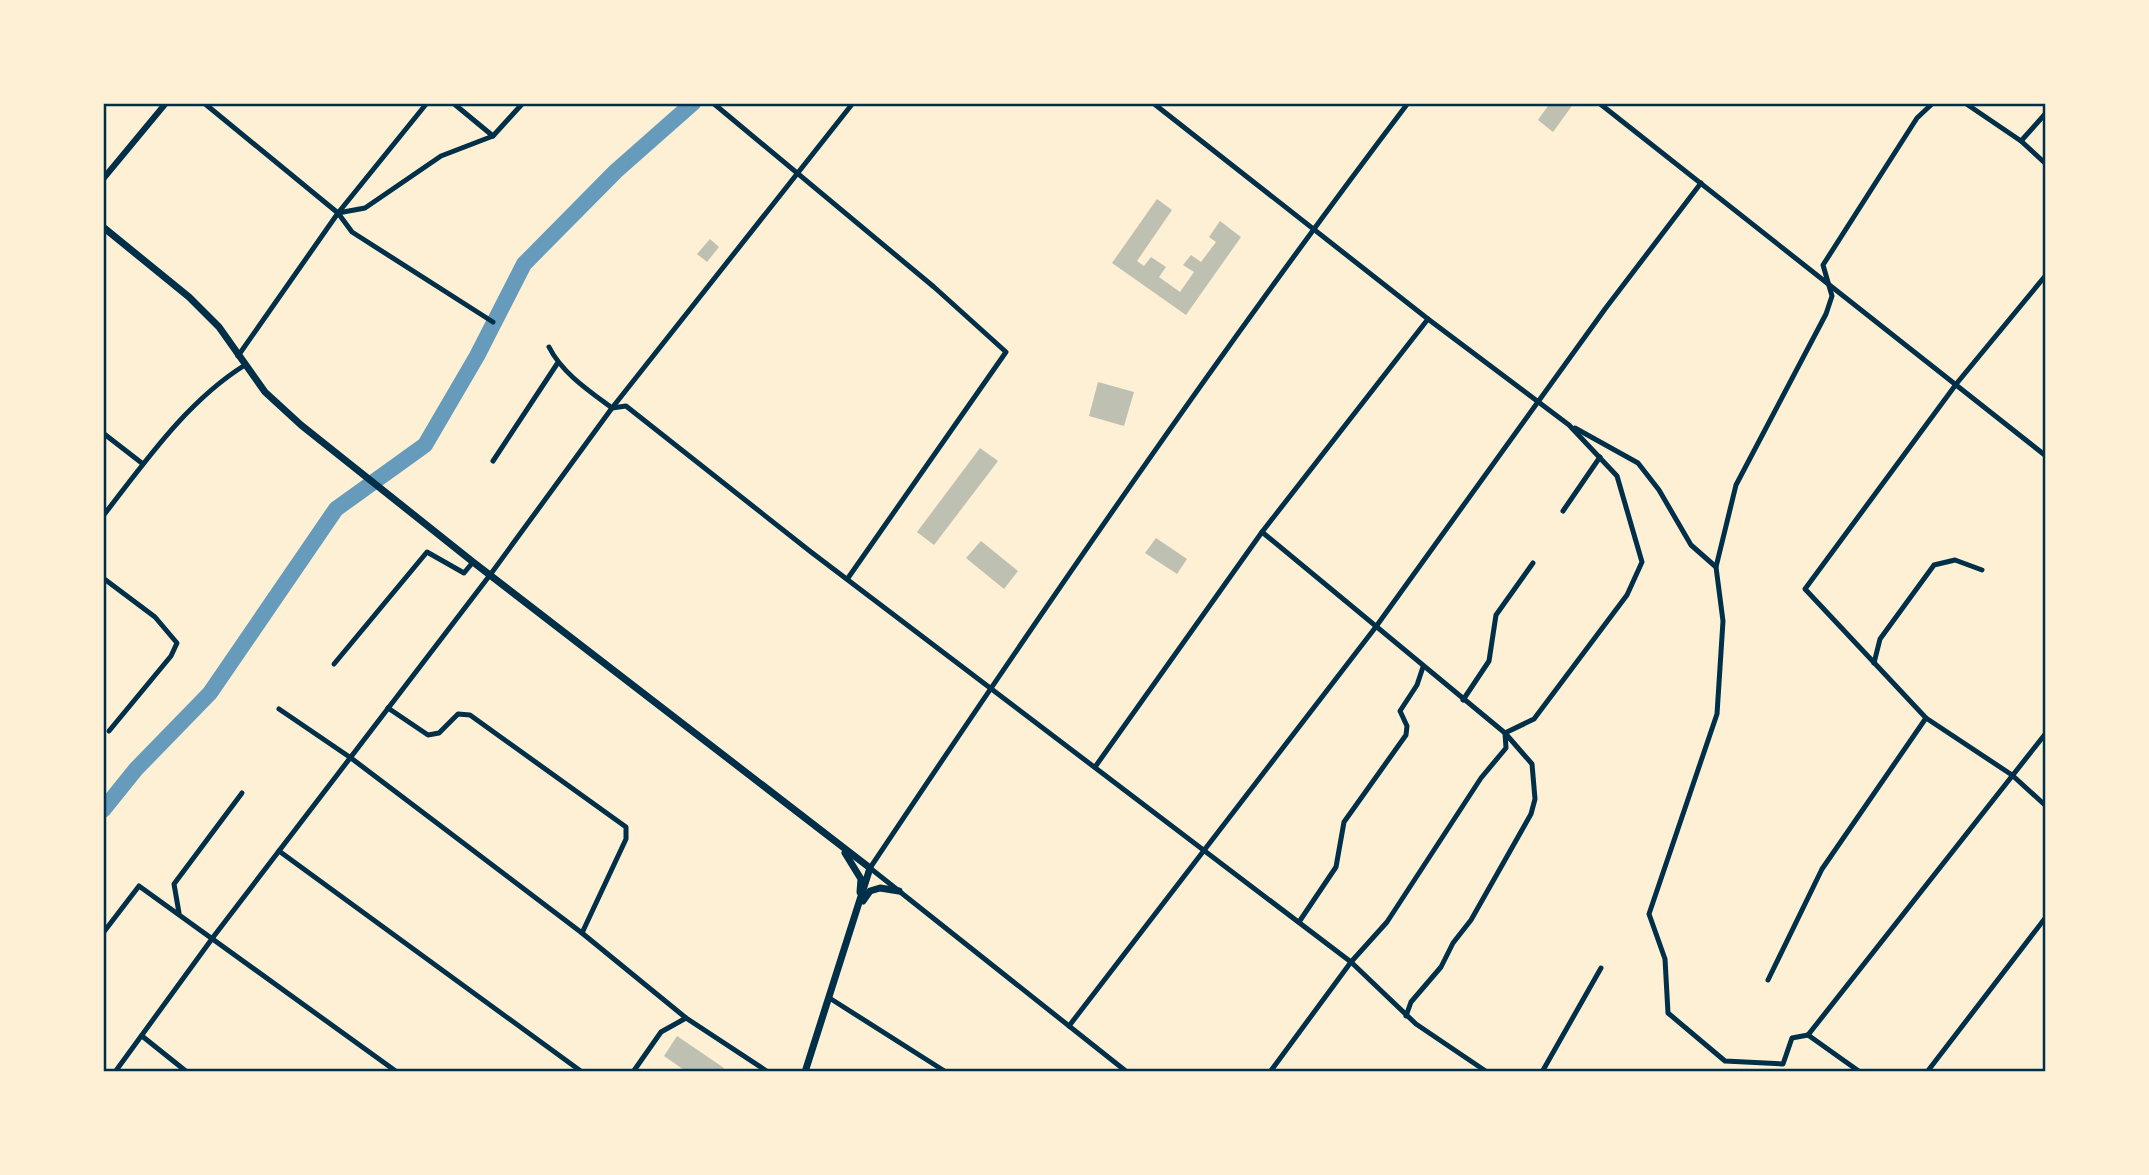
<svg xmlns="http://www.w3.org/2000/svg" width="2149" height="1175" viewBox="0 0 2149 1175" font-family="'Noto Sans',sans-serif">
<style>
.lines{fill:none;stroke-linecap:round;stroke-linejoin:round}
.river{stroke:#669bbc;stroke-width:16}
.building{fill:#bec0b2}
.minor{stroke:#003049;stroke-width:5}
.tertiary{stroke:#003049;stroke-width:6}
.secondary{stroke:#003049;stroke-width:7}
.neatline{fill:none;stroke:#003049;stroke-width:2.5}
</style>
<rect width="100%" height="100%" fill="#fdf0d5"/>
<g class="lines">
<!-- river -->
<polyline class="river" points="103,810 136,769 210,693 336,509 425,445 477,356 524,264 616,171 693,103"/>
</g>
<!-- building -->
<g class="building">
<polygon points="1550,103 1574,103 1553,132 1538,120"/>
<polygon points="1157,199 1172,210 1137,261 1144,266 1151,257 1166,267 1159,277 1180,292 1194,272 1183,265 1191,255 1201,262 1216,242 1209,237 1220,221 1241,237 1186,315 1112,263"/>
<polygon points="710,239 719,247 707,262 697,254"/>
<polygon points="1098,382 1134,392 1124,426 1089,416"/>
<polygon points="980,448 998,461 934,545 917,532"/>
<polygon points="1156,538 1187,559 1177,574 1145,553"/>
<polygon points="981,541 1018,571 1004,589 966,558"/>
<polygon points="677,1036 724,1068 721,1072 687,1072 664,1056"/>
</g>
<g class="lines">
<!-- minor -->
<g class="minor">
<polyline points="204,103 338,213 352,232 493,322"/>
<polyline points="453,103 493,136"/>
<polyline points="713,103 934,287 1006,352 848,578"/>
<polyline points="1153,103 1428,319 1569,425 1617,476 1642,562 1627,595 1534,719 1505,733 1506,748 1481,778 1387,922 1351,962 1270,1072"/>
<polyline points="1599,103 2046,456"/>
<polyline points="1965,103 2021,141 2046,164"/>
<polyline points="2021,141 2046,113"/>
<polyline points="338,213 427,103"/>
<polyline points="2046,275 1957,383 1805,589 1926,718 2012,775 2046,806"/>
<path d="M549,347C562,373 589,391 612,408L626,406L811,552L1351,962L1416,1024L1487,1072"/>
<polyline points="238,356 338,213 365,208 441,156 493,136 523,103"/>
<polyline points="1575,428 1638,463 1659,490 1691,545 1716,567 1723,621 1717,714 1649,914 1665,959 1668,1013 1725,1061 1783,1064 1792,1038 1808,1035"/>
<polyline points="103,433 143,464"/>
<polyline points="493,461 557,364"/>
<polyline points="1563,511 1600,457"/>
<path d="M103,516C145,462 187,401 245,365"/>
<polyline points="1262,532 1505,733 1532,764 1535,799 1531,814 1471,920 1453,943 1441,967 1411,1002 1406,1016"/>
<polyline points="1716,567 1736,485 1826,314 1832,296 1823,265 1917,118 1933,103"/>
<polyline points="103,578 155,617 177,643 171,656 109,731"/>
<polyline points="1874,663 1880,639 1934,565 1955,560 1982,570"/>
<polyline points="334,664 427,552 464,573 473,562"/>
<polyline points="1463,700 1489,661 1496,615 1533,563"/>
<polyline points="388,708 428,735 439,733 458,714 470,715 626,827 626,839 582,933"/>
<polyline points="279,709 351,758 582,933 686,1018 768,1072"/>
<polyline points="1095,767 1262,532 1428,319"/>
<polyline points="279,851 582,1072"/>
<polyline points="179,913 174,884 242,793"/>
<polyline points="1299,922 1336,867 1344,822 1406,735 1407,726 1400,711 1417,685 1423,667"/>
<polyline points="103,933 139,886 397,1072"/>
<polyline points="1768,980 1822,869 1926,718"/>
<polyline points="831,999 946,1072"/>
<polyline points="1069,1026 1375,628 1605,309 1701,183"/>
<polyline points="1808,1035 2046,733"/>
<polyline points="1808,1035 1860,1072"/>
<polyline points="142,1036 187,1072"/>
<polyline points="115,1072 214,936 490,575 612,408 853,103"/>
<polyline points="633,1072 661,1032 686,1018"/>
<path d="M1127,1072L870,868C1043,609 1220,351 1408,103"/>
<polyline points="1542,1072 1601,968"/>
<polyline points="1927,1072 2046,917"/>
</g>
<!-- tertiary -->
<polyline class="tertiary" points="103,179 166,103"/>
<!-- secondary -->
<g class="secondary">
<polyline points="103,227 189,297 219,327 265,392 301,425 473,562 870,868 805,1072"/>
<polyline points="845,853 861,879 860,892"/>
<polyline points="863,901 870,891 880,888 899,891"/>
</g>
</g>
<!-- border -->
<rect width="2149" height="1175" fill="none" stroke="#fdf0d5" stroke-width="210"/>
<rect x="105" y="105" width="1939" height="965" class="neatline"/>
</svg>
